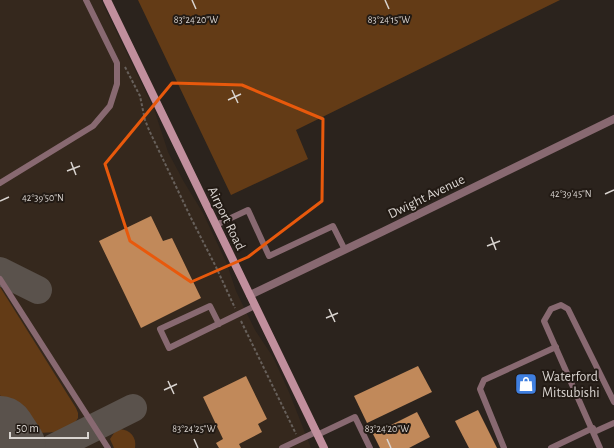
<svg xmlns="http://www.w3.org/2000/svg" width="614" height="448" viewBox="0 0 614 448" font-family="'Alegreya Sans',sans-serif">
<style>
.built{fill:#35281d}
.green{fill:#633b16}
.lines{fill:none;stroke-linecap:round;stroke-linejoin:round}
.taxiway{stroke:#5a524c;stroke-width:28}
.runway{stroke:#5a524c;stroke-width:70}
.building{fill:#c1895a}
.path{stroke:#67605b;stroke-width:2;stroke-dasharray:3 2;stroke-linecap:butt}
.lane{stroke:#886971;stroke-width:6}
.street{stroke:#886971;stroke-width:8}
.secondary{stroke:#c18f9d;stroke-width:8}
.marked{fill:none;stroke:#e8590c;stroke-width:3;stroke-linejoin:round}
.ticks{fill:none;stroke:#d9d4d0;stroke-width:1.5}
.labels{text-anchor:middle;stroke-width:4;stroke-linejoin:round;paint-order:stroke}
.street-label{font-size:14px;fill:#d9d4d0;stroke:#221a14}
.poi-label{font-size:14px;fill:#d9d4d0;stroke:#221a14;text-anchor:start}
.ticks-label{font-size:10px;text-anchor:middle;fill:#d9d4d0;stroke:#221a14;stroke-width:4;stroke-linejoin:round;paint-order:stroke}
</style>
<rect width="100%" height="100%" fill="#2b231d"/>
<!-- built -->
<polygon class="built" points="0,0 101,0 154,109 168,152 184,182 203,213 227,264 236,291 255,330 273,357 289,392 311,448 0,448"/>
<!-- green -->
<g class="green">
<polygon points="138,0 560,0 296,130 308,159 231,195"/>
<polygon points="0,287 76,408 78,413 78,418 74,424 67,428 57,432 38,433 32,432 18,423 0,395"/>
<path d="M120,429C130,430 137,437 135,448H114L110,439L116,430Z"/>
</g>
<g class="lines">
<!-- taxiway -->
<g class="taxiway">
<polyline points="0,271 38,290"/>
<polyline points="53,448 133,408"/>
</g>
<!-- runway -->
<polyline class="runway" points="0,431 11,448"/>
</g>
<!-- building -->
<g class="building">
<polygon points="151,216 163,241 172,238 201,298 141,328 99,241"/>
<polygon points="418,366 432,392 367,423 354,396"/>
<polygon points="246,376 267,419 258,424 262,432 239,444 241,448 219,448 216,443 223,439 203,397"/>
<polygon points="478,410 497,448 469,448 455,421"/>
<polygon points="417,412 430,437 409,448 380,448 373,434"/>
</g>
<g class="lines">
<!-- path -->
<g class="path">
<polyline points="125,67 140,96 145,120 149,130 192,220 216,267 235,308"/>
<polyline points="241,321 296,434"/>
</g>
<!-- lane -->
<g class="lane">
<polyline points="0,183 93,126 110,106 117,84 117,63 86,0"/>
<polyline points="216,225 248,210 269,256 333,226 345,250"/>
<polyline points="0,279 108,448"/>
<polyline points="219,324 210,306 160,329 169,348 255,306"/>
<polyline points="594,432 614,423"/>
<polyline points="317,435 355,417 370,448"/>
<polyline points="282,448 316,432"/>
<polyline points="504,448 480,389 484,380 556,347"/>
<polyline points="551,448 593,428"/>
<polyline points="600,448 544,321 551,309 561,305 568,309 614,402"/>
</g>
<!-- street -->
<polyline class="street" points="250,295 384,231 614,119"/>
<!-- secondary -->
<polyline class="secondary" points="107,0 324,448"/>
</g>
<!-- marked area -->
<path class="marked" d="M172,83L242,85L323,119L322,201L248,257L191,282L130,241L105,164Z"/>
<!-- ticks -->
<path class="ticks" d="M192,0L196,9M385,0L389,9M232,90L238,103M228,100L241,94M71,162L76,175M67,171L80,166M605,194L614,190M0,201L9,197M491,237L496,250M487,246L500,241M329,309L335,322M326,318L338,313M168,381L174,394M164,390L177,384M194,439L198,448M387,439L391,448"/>
<!-- icons -->
<defs>
<g id="shop-square" transform="scale(1.15)"><rect x="-9" y="-9" width="18" height="18" rx="4" fill="#3f7fe0" stroke="#221a14"/><path d="M-5-2.5h2.3a2.7 3.5 0 0 1 5.4 0H5L5.5 6h-11ZM-1.5-2.5h3a1.5 2.3 0 0 0-3 0Z" fill="#fff"/></g>
</defs>
<g fill-rule="evenodd">
<use href="#shop-square" x="526" y="384"/>
</g>
<g class="labels">
<!-- street labels -->
<g class="street-label">
<text transform="translate(426 196) rotate(-26)" y="5">Dwight Avenue</text>
<text transform="translate(227 218) rotate(64)" y="5">Airport Road</text>
</g>
<!-- poi labels -->
<g class="poi-label">
<text x="542" y="381">Waterford<tspan x="542" dy="16">Mitsubishi</tspan></text>
</g>
</g>
<g class="ticks-label">
<text x="196" y="23">83°24'20"W</text>
<text x="389" y="23">83°24'15"W</text>
<text x="571" y="197">42°39'45"N</text>
<text x="43" y="201">42°39'50"N</text>
<text x="194" y="432">83°24'25"W</text>
<text x="387" y="432">83°24'20"W</text>
</g>
<!-- scale -->
<path d="M10 432v6h78v-6" fill="none" stroke="#d9d4d0" stroke-width="2"/>
<text x="16" y="432" font-size="12" fill="#d9d4d0" stroke="#221a14" stroke-width="3" paint-order="stroke">50 m</text>
</svg>
